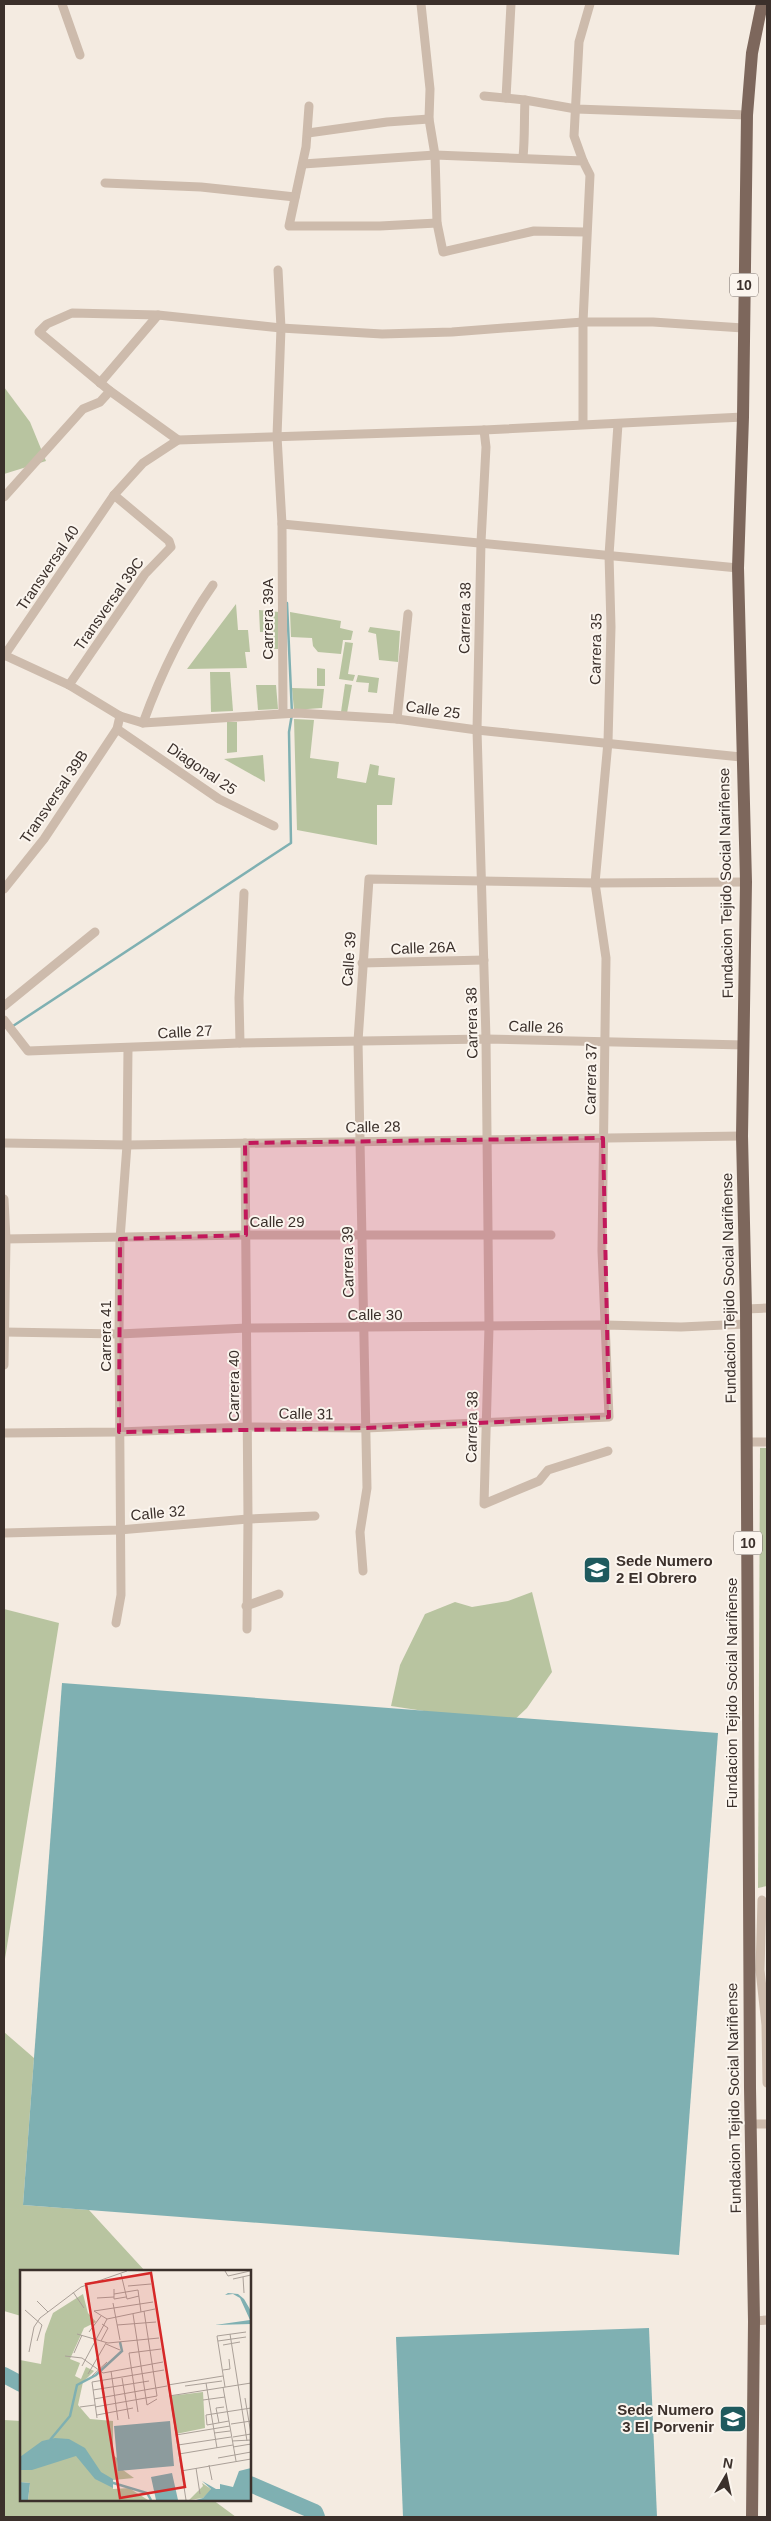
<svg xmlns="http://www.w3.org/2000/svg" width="771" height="2521" viewBox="0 0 771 2521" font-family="Arial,sans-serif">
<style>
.green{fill:#b8c4a0}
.water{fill:#7fb0b2}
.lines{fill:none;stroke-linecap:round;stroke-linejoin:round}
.stream{stroke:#7fb0b2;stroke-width:2.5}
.river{stroke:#7fb0b2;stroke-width:16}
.street{stroke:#cdbbac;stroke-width:9}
.primary{stroke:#7d675c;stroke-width:12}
.marked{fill:#c2185b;fill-opacity:0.2;stroke:#c2185b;stroke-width:4;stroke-dasharray:10 6;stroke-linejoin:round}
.labels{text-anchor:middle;stroke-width:4;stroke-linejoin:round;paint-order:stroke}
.shield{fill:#fbf5ee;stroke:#756b66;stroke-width:1}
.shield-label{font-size:14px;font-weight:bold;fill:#3b302b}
.street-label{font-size:15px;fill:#3b302b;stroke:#fbf5ee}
.poi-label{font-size:15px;font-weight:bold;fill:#3b302b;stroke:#fbf5ee;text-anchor:start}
.inset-river{fill:none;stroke:#7fb0b2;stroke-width:2.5}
.inset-road{fill:none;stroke:#aaa098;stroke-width:1}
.view{fill:#d62828;fill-opacity:0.15;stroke:#d62828;stroke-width:2.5}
.inset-edge{fill:none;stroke:#3b302b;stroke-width:2.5}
</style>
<rect width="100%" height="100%" fill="#f4ebe1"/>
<!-- green -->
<g class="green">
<polygon points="4,387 30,422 46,461 4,474"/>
<polygon points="236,604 238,630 248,630 250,652 245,652 247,668 187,669"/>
<polygon points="259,610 279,612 278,649 267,649 266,632 260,632"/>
<polygon points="290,612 341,621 340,628 353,631 351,640 343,640 341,654 318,652 313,646 312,638 291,637"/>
<polygon points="370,627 400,631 398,662 379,660 376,634 368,632"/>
<polygon points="345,642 353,643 348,674 355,675 353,681 339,679"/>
<polygon points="317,668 325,669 325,686 317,686"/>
<polygon points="210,672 230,672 233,711 211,712"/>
<polygon points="358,675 379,678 377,693 368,692 369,683 356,682"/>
<polygon points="345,684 352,685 347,713 341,712"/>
<polygon points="256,685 276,685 278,709 258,710"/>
<polygon points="292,688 324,689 322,708 294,710"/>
<polygon points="294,719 314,720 310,758 339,762 337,778 366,783 370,764 379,766 378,775 395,778 392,805 377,805 377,845 297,830"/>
<polygon points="227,722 237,722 237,752 227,753"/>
<polygon points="263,755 265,782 224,759"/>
<polygon points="760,1448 767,1448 767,1886 758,1888"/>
<polygon points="532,1592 552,1672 527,1708 510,1724 391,1706 400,1665 425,1614 455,1602 472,1607 508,1601"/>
<polygon points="4,1609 59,1623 4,1965"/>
<polygon points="4,2032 34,2058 23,2205 89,2210 145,2271 21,2271 21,2316 4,2311"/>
<polygon points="4,2420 21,2421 21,2500 213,2500 236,2517 4,2517"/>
</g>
<!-- water -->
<g class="water">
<polygon points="62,1683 718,1733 679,2255 23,2205"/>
<polygon points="649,2328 657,2517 403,2517 396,2337"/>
</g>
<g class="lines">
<!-- stream -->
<polyline class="stream" points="13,1026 291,843 289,732 292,714 287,603"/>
<!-- river -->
<g class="river">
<polyline points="4,2375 21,2384"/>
<polyline points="250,2484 315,2512 317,2517"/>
</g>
<!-- street -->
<g class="street">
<polyline points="62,4 80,55"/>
<polyline points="421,4 430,89 429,119 435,155 437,223 443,252 534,231 585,232"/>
<polyline points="484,96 525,100 576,109 747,115"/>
<polyline points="506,98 511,4"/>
<polyline points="309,106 306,147 289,226 380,226 437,223"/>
<polyline points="308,133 387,122 429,119"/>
<path d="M523,157C525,137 524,120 525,100"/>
<polyline points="583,161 574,136 579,42 590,4"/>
<polyline points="303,164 435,155 583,161 590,175 583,322 583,424"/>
<polyline points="105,183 201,187 295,197"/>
<polyline points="278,270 281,328 277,436 282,524 283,713"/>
<polyline points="100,383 158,315"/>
<polyline points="484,430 486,447 481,542 477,730 486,1039 489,1327 484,1504 539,1481 548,1470 608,1451"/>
<polyline points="178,440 110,391 39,332 47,324 72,313 158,315 281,328 382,334 452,332 583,322 653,322 743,328"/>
<polyline points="4,497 83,409 100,402 110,391"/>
<polyline points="282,524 738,568"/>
<polyline points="4,655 69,685 120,716 143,723 297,713 397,719 477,730 741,757"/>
<polyline points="4,656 114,495 143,463 178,440 484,430 743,417"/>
<polyline points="69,685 145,574 171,547 169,541 114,495"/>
<polyline points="397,719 408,614"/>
<path d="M143,723C161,673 183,628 213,585"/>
<polyline points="117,729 219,799 274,826"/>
<polyline points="4,889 44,839 117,729 120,716"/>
<polyline points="362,963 484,960"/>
<polyline points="4,1006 95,932"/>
<polyline points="4,1020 28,1051 240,1043 486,1039 744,1045"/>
<polyline points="240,1043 239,998 244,893"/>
<polyline points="4,1143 127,1145 742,1136"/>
<polyline points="245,1143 248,1519 247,1629"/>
<polyline points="4,1199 6,1239 4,1365"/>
<polyline points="4,1239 246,1235 551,1235"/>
<polyline points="746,1309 767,1308"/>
<polyline points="4,1332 119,1334 247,1328 605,1325 681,1327 746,1324"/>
<polyline points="4,1433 119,1432 248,1427 366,1428 609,1417 602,1251 606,958 595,883 608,742 611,627 609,555 618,424"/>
<polyline points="748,1442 767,1442"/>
<polyline points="4,1533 119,1530 248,1519 315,1516"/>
<polyline points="363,1571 360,1532 367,1488 358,1041 369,879 595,883 746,882"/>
<polyline points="246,1606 279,1594"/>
<polyline points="116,1623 121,1595 119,1334 120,1239 127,1145 128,1048"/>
<polyline points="762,1900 760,1970 766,2025 767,2083"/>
<polyline points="750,2124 767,2124"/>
<polyline points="754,2321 767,2320"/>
</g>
<!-- primary -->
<polyline class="primary" points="752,2517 754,2321 750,2088 746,1309 742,1136 746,882 738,568 743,417 747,115 752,53 762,4"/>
</g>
<!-- marked area -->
<path class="marked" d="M603,1138L609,1417L366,1428L119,1432L120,1239L246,1235L245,1143Z"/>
<!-- icons -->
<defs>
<g id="school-square" transform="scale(1.4375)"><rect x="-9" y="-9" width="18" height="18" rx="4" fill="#1f5a5e" stroke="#fbf5ee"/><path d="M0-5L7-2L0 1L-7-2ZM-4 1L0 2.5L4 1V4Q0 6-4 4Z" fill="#fff"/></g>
</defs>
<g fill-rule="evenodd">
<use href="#school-square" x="597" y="1570"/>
<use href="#school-square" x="733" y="2419"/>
</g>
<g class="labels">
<!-- shield labels -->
<g class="shield">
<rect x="730" y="273.5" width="28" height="23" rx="4"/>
<rect x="734" y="1531.5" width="28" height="23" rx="4"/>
</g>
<g class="shield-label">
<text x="744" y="290">10</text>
<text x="748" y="1548">10</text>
</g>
<!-- street labels -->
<g class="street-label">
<text transform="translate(48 568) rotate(-56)" y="5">Transversal 40</text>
<text transform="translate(109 604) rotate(-55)" y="5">Transversal 39C</text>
<text transform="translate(465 618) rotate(-89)" y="5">Carrera 38</text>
<text transform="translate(268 619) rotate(-90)" y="5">Carrera 39A</text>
<text transform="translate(596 649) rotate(-89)" y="5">Carrera 35</text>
<text transform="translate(433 710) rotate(8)" y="5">Calle 25</text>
<text transform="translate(202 769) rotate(34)" y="5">Diagonal 25</text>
<text transform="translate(54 797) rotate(-56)" y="5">Transversal 39B</text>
<text transform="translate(726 883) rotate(-91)" y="5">Fundacion Tejido Social Nariñense</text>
<text transform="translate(423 948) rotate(-2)" y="5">Calle 26A</text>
<text transform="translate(349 959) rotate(-86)" y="5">Calle 39</text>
<text transform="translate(472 1023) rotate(-91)" y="5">Carrera 38</text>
<text transform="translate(536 1027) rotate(2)" y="5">Calle 26</text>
<text transform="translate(185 1032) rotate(-3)" y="5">Calle 27</text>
<text transform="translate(591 1079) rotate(-89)" y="5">Carrera 37</text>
<text transform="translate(373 1127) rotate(-1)" y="5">Calle 28</text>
<text x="277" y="1227">Calle 29</text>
<text transform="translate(348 1262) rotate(-91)" y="5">Carrera 39</text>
<text transform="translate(729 1288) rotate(-91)" y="5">Fundacion Tejido Social Nariñense</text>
<text x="375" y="1320">Calle 30</text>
<text transform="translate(106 1336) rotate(-90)" y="5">Carrera 41</text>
<text transform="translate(234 1386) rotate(-90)" y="5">Carrera 40</text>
<text transform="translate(306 1414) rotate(1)" y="5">Calle 31</text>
<text transform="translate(472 1427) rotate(-89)" y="5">Carrera 38</text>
<text transform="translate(158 1513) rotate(-5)" y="5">Calle 32</text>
<text transform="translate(732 1693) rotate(-90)" y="5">Fundacion Tejido Social Nariñense</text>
<text transform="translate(734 2098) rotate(-91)" y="5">Fundacion Tejido Social Nariñense</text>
</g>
<!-- poi labels -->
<g class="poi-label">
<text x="616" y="1566">Sede Numero<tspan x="616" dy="17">2 El Obrero</tspan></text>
<text x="714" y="2415" text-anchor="end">Sede Numero<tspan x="714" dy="17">3 El Porvenir</tspan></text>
</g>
</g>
<!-- overview -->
<g transform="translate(20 2270)">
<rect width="231" height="231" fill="#f4ebe1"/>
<path d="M63,24L68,43L76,52L64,58L50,89L60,93L55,106L61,109L66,97L74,101L63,112L58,135L70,149L93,151V185L97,188L98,200H103L114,208L93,210V219L109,218L128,230H8L10,213L0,212V90L21,94L25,64L33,43ZM183,122L185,158L156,164L150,126ZM182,213L191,219L190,221L183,228L169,230L183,216Z" fill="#b8c4a0"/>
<path d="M208,23L218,24L224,29L231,41V54L195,55L230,50L220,28L213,24L205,25ZM150,151L154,196L98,201L94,156ZM35,168L49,169L65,178L81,202L93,209V218L75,209L56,186L12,200H0V187L22,171ZM231,198V230H176L183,228L191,219L182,211L196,219H200V214L213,217L219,201ZM152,203L158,230H136L131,207ZM0,212L10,213L8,230H0Z" fill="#7fb0b2"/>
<path class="inset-river" d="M30,170L50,146L57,115L76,105L102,81L100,72M90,212L127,223L131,230"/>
<path class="inset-road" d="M131,1L166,230M205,1L208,6L230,1M101,4L107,29L119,26M223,7L224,23M213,9L231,5M108,16L131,14M94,19V29L106,27M53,22L64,38M94,24L118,20L121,42M77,28L94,27M17,31L28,42M93,33L100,70M5,40L22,55L17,71M74,41L133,32M74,41L87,49M113,44L127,135L137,129M97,55L136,52M69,62L81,46M57,64L88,73L139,68M210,64L227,171M81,71L88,58L82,54M198,71L226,67M86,74L100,80M203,75L220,72M9,82L14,57L20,48L61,17L107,1M54,83L62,65M45,86L62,88L83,103L143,92M62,96L87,49L135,39M203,100L210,99L209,89M91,101L98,150M68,104L86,73M72,106L87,92M102,108L109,149M82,111L87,144M186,113L197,178M148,115L203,106M165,116L202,111M203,117L216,191M205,117L197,66L226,62M73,120L129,111M149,126L231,113M74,129L147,116M183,130L205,127M60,137L75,135M75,137L137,126L124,41M118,142L109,83L141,79M77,145L113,138M77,148L72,112L144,100M209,151L187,155L186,145L231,138M199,153L196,138L204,137M211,154L231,151M194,163L210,161M156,165L210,156M213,167L231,164L225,128M212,171L231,170M158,175L211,167M213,177L231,174M159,184L213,175M198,188L231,182M189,195L192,210M176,198L180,224M161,201L231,189"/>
<path class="view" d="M131,3L165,217L100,228L66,14Z"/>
<rect width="231" height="231" class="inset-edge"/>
</g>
<!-- border -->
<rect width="771" height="2521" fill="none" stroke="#3b302b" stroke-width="10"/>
<!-- north arrow -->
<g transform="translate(726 2476) rotate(9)" stroke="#fbf5ee" stroke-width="4" paint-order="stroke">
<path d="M0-4L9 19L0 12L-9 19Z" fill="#3b302b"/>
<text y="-8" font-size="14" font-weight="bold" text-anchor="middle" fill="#3b302b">N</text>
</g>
</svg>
